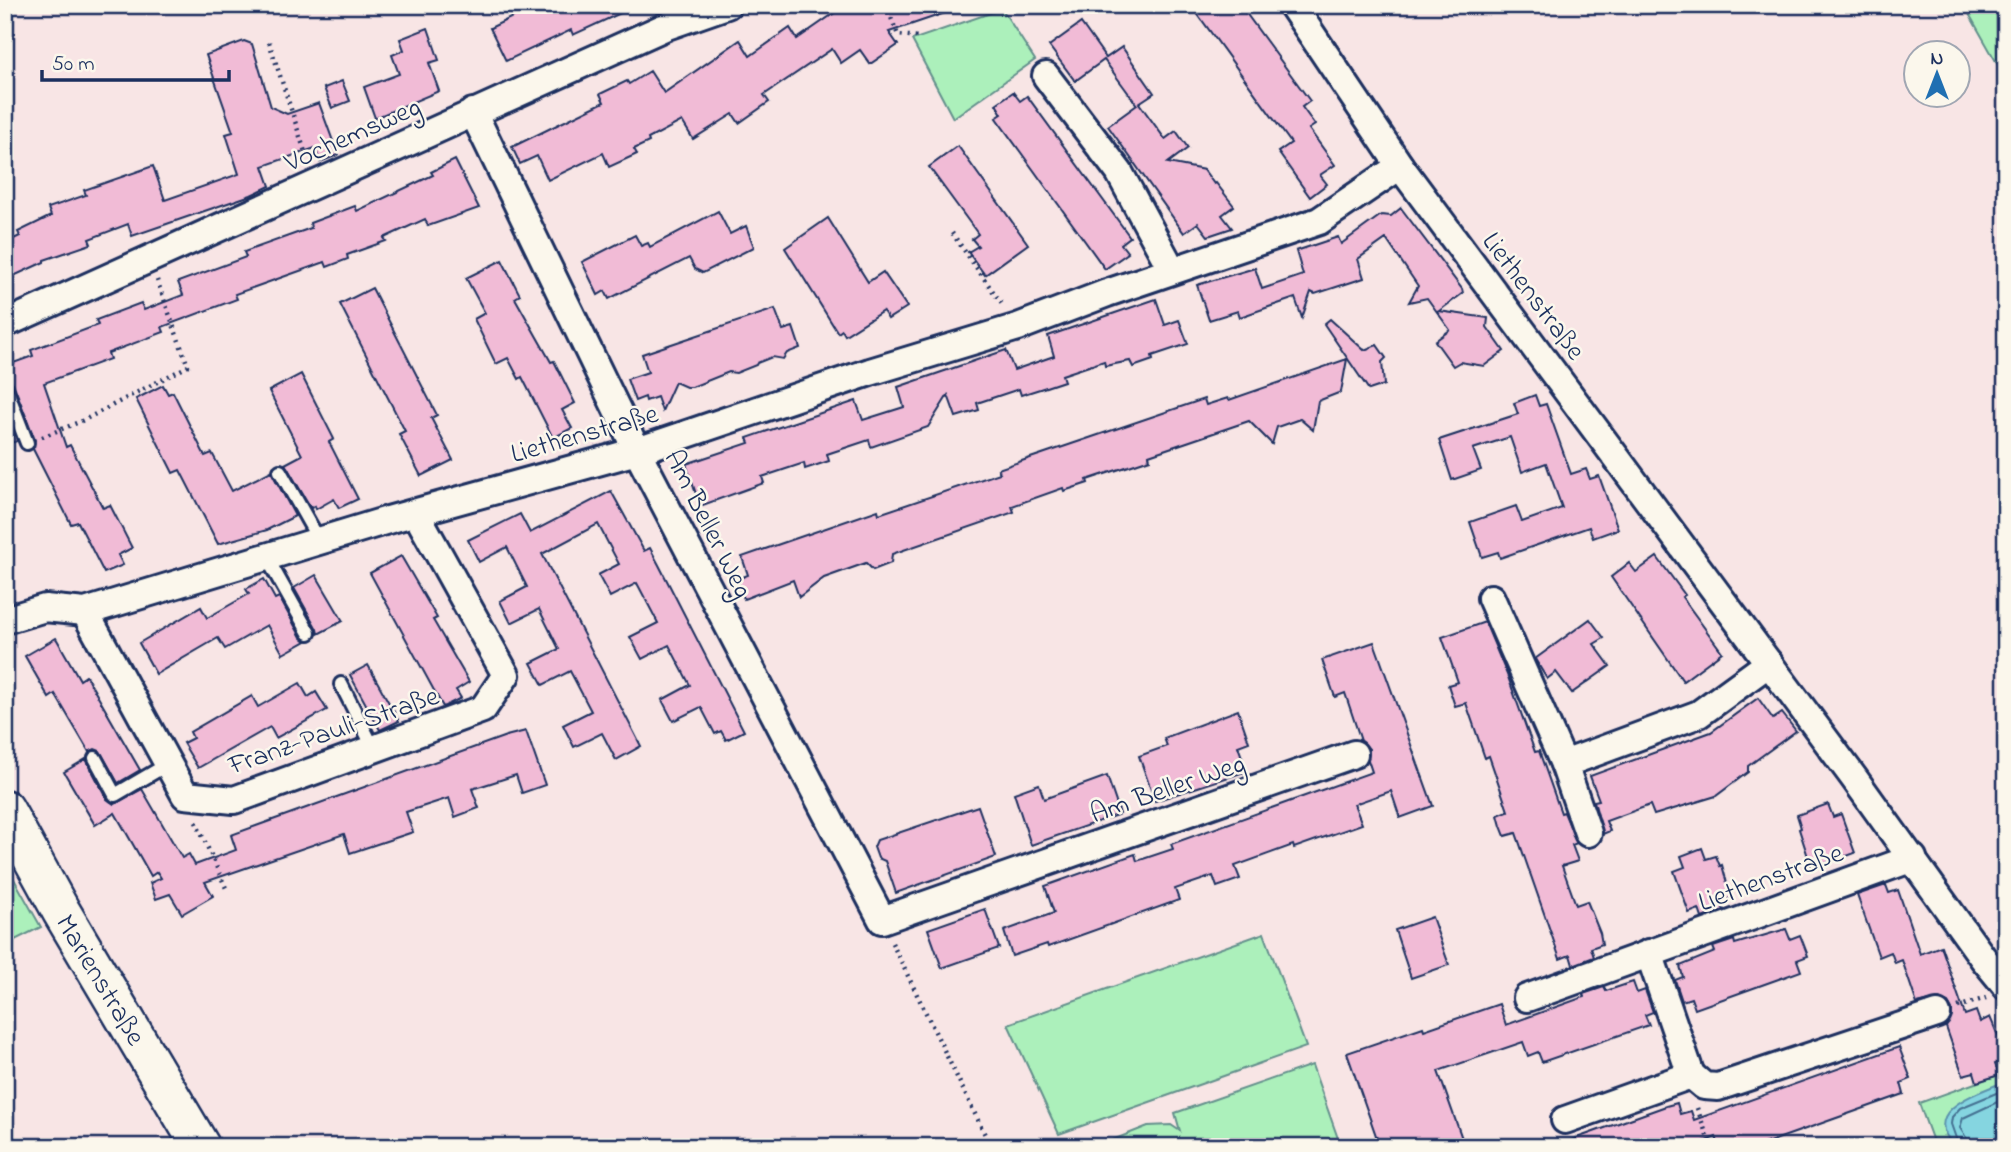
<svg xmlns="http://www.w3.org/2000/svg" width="2011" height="1152" viewBox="0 0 2011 1152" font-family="'Indie Flower',sans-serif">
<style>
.green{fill:#acf0bb;stroke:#64908c;stroke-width:2}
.water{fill:#85d5e0;stroke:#5b93ac;stroke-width:2}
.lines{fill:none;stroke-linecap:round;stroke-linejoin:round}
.shore{stroke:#457192;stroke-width:2}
.building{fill:#f1bbd6;stroke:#1b2f5e;stroke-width:2}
.lane-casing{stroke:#1b2f5e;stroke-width:18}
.street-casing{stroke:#1b2f5e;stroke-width:32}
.secondary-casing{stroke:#1b2f5e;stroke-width:42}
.path{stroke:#1b2f5e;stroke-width:4.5;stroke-dasharray:2 5;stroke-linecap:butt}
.lane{stroke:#fbf7ec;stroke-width:12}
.street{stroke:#fbf7ec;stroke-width:26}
.secondary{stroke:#fbf7ec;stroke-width:37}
.labels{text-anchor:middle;stroke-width:5;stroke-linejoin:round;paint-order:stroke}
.street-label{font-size:28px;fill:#1b2f5e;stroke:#fbf7ec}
</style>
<rect width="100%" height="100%" fill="#f8e5e5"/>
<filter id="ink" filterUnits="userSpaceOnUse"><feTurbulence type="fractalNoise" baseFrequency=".0143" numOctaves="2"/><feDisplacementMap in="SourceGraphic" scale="14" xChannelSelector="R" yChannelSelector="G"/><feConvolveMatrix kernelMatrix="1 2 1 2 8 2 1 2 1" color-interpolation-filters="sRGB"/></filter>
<g filter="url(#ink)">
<!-- green -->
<g class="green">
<polygon points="1964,5 2006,5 2006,79"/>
<polygon points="1002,9 1035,60 953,118 912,40"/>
<polygon points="5,863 41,927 5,945"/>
<polygon points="1264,933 1306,1047 1059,1134 1008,1024"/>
<polygon points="1312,1065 1341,1147 1095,1147 1148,1126 1171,1125 1180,1131 1175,1113"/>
<polygon points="2006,1072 2006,1147 1935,1147 1919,1103"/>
</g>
<!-- water -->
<path class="water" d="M2006,1081V1143L1989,1147L1955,1146C1917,1110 1981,1092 2006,1081Z"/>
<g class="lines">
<!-- shore -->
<g class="shore">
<polyline points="1959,1147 1951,1124 1952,1117 1960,1108 2006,1089"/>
<polyline points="1968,1147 1967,1139 1960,1128 1963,1118 2006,1098"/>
</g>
</g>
<!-- building -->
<g class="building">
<polygon points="537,5 638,5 573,35 571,30 506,61 490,28"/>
<polygon points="846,5 956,5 957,9 889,32 898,45 870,64 860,50 841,63 832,49 764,95 769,102 739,123 733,114 693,139 682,121 648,139 649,142 634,149 637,154 609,167 603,153 548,180 537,156 520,164 512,147 604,102 600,94 627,81 629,84 650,71 664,93 740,40 750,56 790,28 797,39"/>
<polygon points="1191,5 1240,5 1310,101 1302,107 1315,125 1309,129 1335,165 1320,175 1327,184 1310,197 1278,152 1291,143"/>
<polygon points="1081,23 1106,58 1122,47 1154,93 1139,103 1165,139 1176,131 1188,148 1168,163 1204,170 1214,184 1216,183 1234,206 1222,215 1232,228 1208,236 1198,223 1184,233 1108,126 1137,105 1124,87 1104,60 1075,81 1049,46"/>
<polygon points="428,28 439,60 429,63 439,91 375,118 364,87 399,74 392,55 404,50 400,39"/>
<polygon points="244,41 252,44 271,107 287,114 319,103 338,155 320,162 315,148 263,166 270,186 251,195 132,236 128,224 89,239 91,244 44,260 44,262 5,280 5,243 20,236 18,232 51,216 48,208 86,195 84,190 153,166 165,200 239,174 226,134 233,132 206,55"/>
<polygon points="342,81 350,101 332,108 324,88"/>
<polygon points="1013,92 1020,101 1027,96 1130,237 1121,244 1128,253 1105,269 996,118 1002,114 996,104"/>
<polygon points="958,146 1028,244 985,275 968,252 978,246 972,239 978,234 929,167"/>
<polygon points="455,160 479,208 428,226 425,219 384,238 386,241 347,255 348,259 327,267 325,262 235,294 237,299 162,327 164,332 108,353 110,359 44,383 66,447 70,445 103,508 110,505 132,548 118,555 123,565 104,573 78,522 71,524 33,449 35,440 13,383 5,377 5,366 33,356 31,350 98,325 96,320 141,303 144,310 183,295 178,282 246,257 244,252 311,228 310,223 355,206 357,211 433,175 431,172"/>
<polygon points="1401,208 1462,289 1463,293 1439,311 1488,318 1487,327 1504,351 1484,366 1460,362 1453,366 1435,341 1450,330 1427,298 1409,302 1418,286 1386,239 1358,259 1364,278 1315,294 1311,292 1302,318 1295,298 1240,317 1238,311 1209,320 1197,285 1255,268 1262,289 1303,275 1296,251 1338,237 1341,244 1381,215 1391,216"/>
<polygon points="718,211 730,234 746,226 754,247 703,273 695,269 689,258 609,299 605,291 598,295 582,262 635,235 641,246 648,243 650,247"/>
<polygon points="828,218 868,282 883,272 907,307 888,319 883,311 845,335 842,330 838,333 785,248"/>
<polygon points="502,260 520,295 515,298 551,362 554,361 575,403 562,410 572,428 553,438 522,377 519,379 508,358 496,364 474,319 485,313 466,278"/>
<polygon points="372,288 437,415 431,418 453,460 421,476 399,434 405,431 340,304"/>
<polygon points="1156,299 1165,325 1179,320 1188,344 1152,356 1153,360 1133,367 1130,361 1105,366 1104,361 1062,375 1064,381 1043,388 1021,395 1019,389 977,403 979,410 956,417 948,395 928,427 871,447 869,440 827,454 829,461 805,469 804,463 762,477 764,483 700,506 686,464 749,443 747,438 856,401 863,420 904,407 898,387 1006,350 1014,370 1054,356 1048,336"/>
<polygon points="775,309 783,330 793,327 800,348 787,353 783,359 772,357 757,363 756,365 736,373 729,372 692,387 686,387 675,382 662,411 657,397 646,401 645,397 635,401 627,379 648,372 642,354"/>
<polygon points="1330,319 1364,350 1377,345 1386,358 1382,362 1384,385 1369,390 1324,324"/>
<polygon points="1347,359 1341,392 1318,401 1313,430 1300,419 1277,427 1272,444 1249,421 1149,455 1150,459 1087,480 1088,483 1064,491 1063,488 1012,506 1014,512 892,554 891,563 873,570 866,563 824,578 799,597 793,580 744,599 737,579 748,575 742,557 878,510 879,514 1000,473 998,469 1204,399 1206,405 1228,398 1229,400"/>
<polygon points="301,374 334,439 329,442 358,499 339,508 334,499 316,509 315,506 311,508 285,464 302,455 269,391"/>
<polygon points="163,385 168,394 173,392 205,456 212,453 232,491 271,471 295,516 267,530 218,544 180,470 173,473 136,399"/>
<polygon points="1535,395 1539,406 1546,404 1571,474 1586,469 1590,479 1599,476 1618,529 1593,538 1589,527 1500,558 1498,552 1482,557 1470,522 1516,506 1522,522 1562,508 1546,463 1522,472 1510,437 1473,449 1481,470 1452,480 1439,440 1518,414 1514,403"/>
<polygon points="5,411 17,441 5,445"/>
<polygon points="611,491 644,551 650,548 659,565 744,731 726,740 721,731 715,734 701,707 673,721 662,700 690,685 669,645 642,659 630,637 658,623 637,583 610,597 598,575 619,564 598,524 542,554 641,746 616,760 602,733 574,747 563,725 591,711 570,671 543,685 531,663 559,649 539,609 511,623 500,601 527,587 507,547 479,562 468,540 520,514 530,533"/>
<polygon points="401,556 437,618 433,620 469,682 456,690 461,698 443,707 370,573"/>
<polygon points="1657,557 1685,595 1682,597 1722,652 1683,681 1611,577 1629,563 1636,572"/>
<polygon points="316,575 343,621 318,634 317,629 294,588"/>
<polygon points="264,579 275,599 279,597 301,637 306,641 283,654 267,625 225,649 218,638 156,674 139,643 201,607 207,618 249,594 246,589"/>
<polygon points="1590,619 1604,638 1594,644 1610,666 1572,693 1556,672 1547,679 1535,659"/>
<polygon points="1485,622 1508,677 1535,752 1539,751 1561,813 1564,812 1577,843 1572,845 1578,861 1562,866 1576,905 1587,901 1600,933 1602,944 1591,948 1594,957 1573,965 1570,955 1560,959 1516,833 1505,836 1501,826 1498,815 1508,811 1489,756 1485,758 1466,703 1455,706 1448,685 1458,682 1442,637"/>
<polygon points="56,638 80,680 86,676 140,770 118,783 100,751 95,749 89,752 55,694 49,698 25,656"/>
<polygon points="1374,642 1433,806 1400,818 1391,791 1354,804 1362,824 1294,848 1293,845 1235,866 1240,879 1217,887 1213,876 1175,889 1179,900 1048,947 1047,944 1012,956 1004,931 1054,913 1045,886 1135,854 1137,861 1173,849 1171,844 1372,772 1368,760 1369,749 1361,741 1345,693 1335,697 1322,660"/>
<polygon points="368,665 399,721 380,730 350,675"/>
<polygon points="300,683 308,697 316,692 327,710 276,738 270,727 198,768 183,743 193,738 190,732 252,696 258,707"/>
<polygon points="1758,698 1773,719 1782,713 1796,731 1748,766 1748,772 1716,796 1654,815 1650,805 1606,821 1610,831 1603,834 1594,801 1599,800 1590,776 1711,732"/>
<polygon points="1238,710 1249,742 1238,746 1247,771 1155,801 1139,756 1167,746 1164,738"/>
<polygon points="526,731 545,785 522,793 516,775 472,789 479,808 455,817 449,798 406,812 413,832 350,853 344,834 205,882 213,896 182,914 170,894 156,899 150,883 161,878 157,872 151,876 115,813 95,825 64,772 86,759 107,799 114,804 142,789 182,858 189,854 195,865 236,850 231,835 506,736"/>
<polygon points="1107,776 1120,814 1031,845 1014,793 1039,784 1044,799"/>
<polygon points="1828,804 1833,817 1841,814 1855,853 1812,869 1799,829 1801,828 1797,815"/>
<polygon points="978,806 996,857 896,893 885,861 878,858 874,847 877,840"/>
<polygon points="1702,848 1706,859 1716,856 1720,866 1722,865 1731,898 1721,902 1724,910 1702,918 1699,909 1689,913 1674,871 1685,867 1681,856"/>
<polygon points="1886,885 1889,893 1898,890 1920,954 1941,946 1965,1015 1976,1011 1980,1022 1990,1017 2006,1054 2006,1060 1995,1064 1999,1075 1977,1082 1974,1072 1963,1075 1946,1027 1952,1016 1952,1010 1948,1003 1939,999 1917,1004 1902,960 1895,963 1891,952 1879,957 1857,895"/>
<polygon points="985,909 999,948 942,968 928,929"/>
<polygon points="1432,917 1449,965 1411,978 1395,930"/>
<polygon points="1786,929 1790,939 1800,935 1808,956 1797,960 1801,971 1695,1009 1691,998 1682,1001 1675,980 1683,977 1680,966 1715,952 1713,947 1734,940 1735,944"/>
<polygon points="1633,982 1637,993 1645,990 1653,1012 1645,1015 1649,1025 1542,1062 1538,1052 1528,1056 1523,1042 1438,1071 1465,1147 1380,1147 1347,1053 1423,1027 1424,1030 1499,1004 1506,1025 1584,997 1583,994 1604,987 1606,991"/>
<polygon points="1899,1047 1911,1079 1901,1083 1904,1094 1755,1147 1720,1147 1716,1137 1690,1147 1564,1147 1563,1143 1666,1106 1677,1103 1680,1114 1691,1111 1694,1120"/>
</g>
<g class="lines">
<!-- lane casing -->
<g class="lane-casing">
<g id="lane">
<polyline points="5,386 27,443"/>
<polyline points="280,471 320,542"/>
<polyline points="267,558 309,633"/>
<polyline points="341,684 374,749"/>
<polyline points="95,758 115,795 168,764"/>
</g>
</g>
<!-- street casing -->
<g class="street-casing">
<g id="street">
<polyline points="1292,5 1400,166 1854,778 1983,958 2006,986"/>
<polyline points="1046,76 1119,172 1172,270"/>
<polyline points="473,112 637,451 882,920 1354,754"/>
<polyline points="5,324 667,26 727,5"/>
<polyline points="1491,598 1564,764 1699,714 1769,663"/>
<polyline points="85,612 185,795 234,800 483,709 506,675 416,513"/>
<polyline points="5,620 45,608 85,612 388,520 637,451 870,372 1018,327 1107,293 1319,221 1400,166"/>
<polyline points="1564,764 1588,833"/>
<polyline points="1649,953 1691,1075"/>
<polyline points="1527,998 1913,858"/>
<polyline points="1565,1120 1691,1075 1704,1086 1718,1087 1937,1014"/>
</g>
</g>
<!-- secondary casing -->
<g class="secondary-casing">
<polyline id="secondary" points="5,809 61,911 201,1147"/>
</g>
<!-- path -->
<g class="path">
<polyline points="886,5 898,35 920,37"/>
<polyline points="1998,5 2006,19"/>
<polyline points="269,42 308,161"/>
<polyline points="952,233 1004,307"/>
<polyline points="42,437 84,420 188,366 157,280"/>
<polyline points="196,822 226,888"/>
<polyline points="892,943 991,1147"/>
<polyline points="1958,1007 1986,998"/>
<polyline points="1697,1108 1711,1147"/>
</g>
<!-- lane -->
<use href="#lane" class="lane"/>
<!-- street -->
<use href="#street" class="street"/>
<!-- secondary -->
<use href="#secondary" class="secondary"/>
</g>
</g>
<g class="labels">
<!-- street labels -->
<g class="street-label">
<text transform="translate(352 133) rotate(-24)" y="10">Vochemsweg</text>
<text transform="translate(1535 295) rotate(53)" y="10">Liethenstraße</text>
<text transform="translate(584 432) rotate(-16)" y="10">Liethenstraße</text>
<text transform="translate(710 523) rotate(63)" y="10">Am Beller Weg</text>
<text transform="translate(333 729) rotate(-19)" y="10">Franz-Pauli-Straße</text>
<text transform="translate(1167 787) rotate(-19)" y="10">Am Beller Weg</text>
<text transform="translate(1770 876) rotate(-20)" y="10">Liethenstraße</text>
<text transform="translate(102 979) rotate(59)" y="10">Marienstraße</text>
</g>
</g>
<!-- margin -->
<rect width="2011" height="1152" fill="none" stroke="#fbf7ec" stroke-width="28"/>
<rect x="14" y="14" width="1983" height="1124" fill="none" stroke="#1b2f5e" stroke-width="2.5" filter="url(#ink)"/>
<!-- north arrow -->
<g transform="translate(1937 74)"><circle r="33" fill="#fbf7ec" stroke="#a1a7b3" stroke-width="2"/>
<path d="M0-5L12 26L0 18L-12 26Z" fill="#1f6fb2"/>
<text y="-10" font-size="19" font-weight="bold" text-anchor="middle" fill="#1b2f5e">N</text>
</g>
<!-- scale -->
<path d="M42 70v10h187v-10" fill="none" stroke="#1b2f5e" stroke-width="3.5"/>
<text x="52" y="70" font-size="21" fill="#1b2f5e" stroke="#fbf7ec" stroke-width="5" paint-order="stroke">50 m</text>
</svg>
